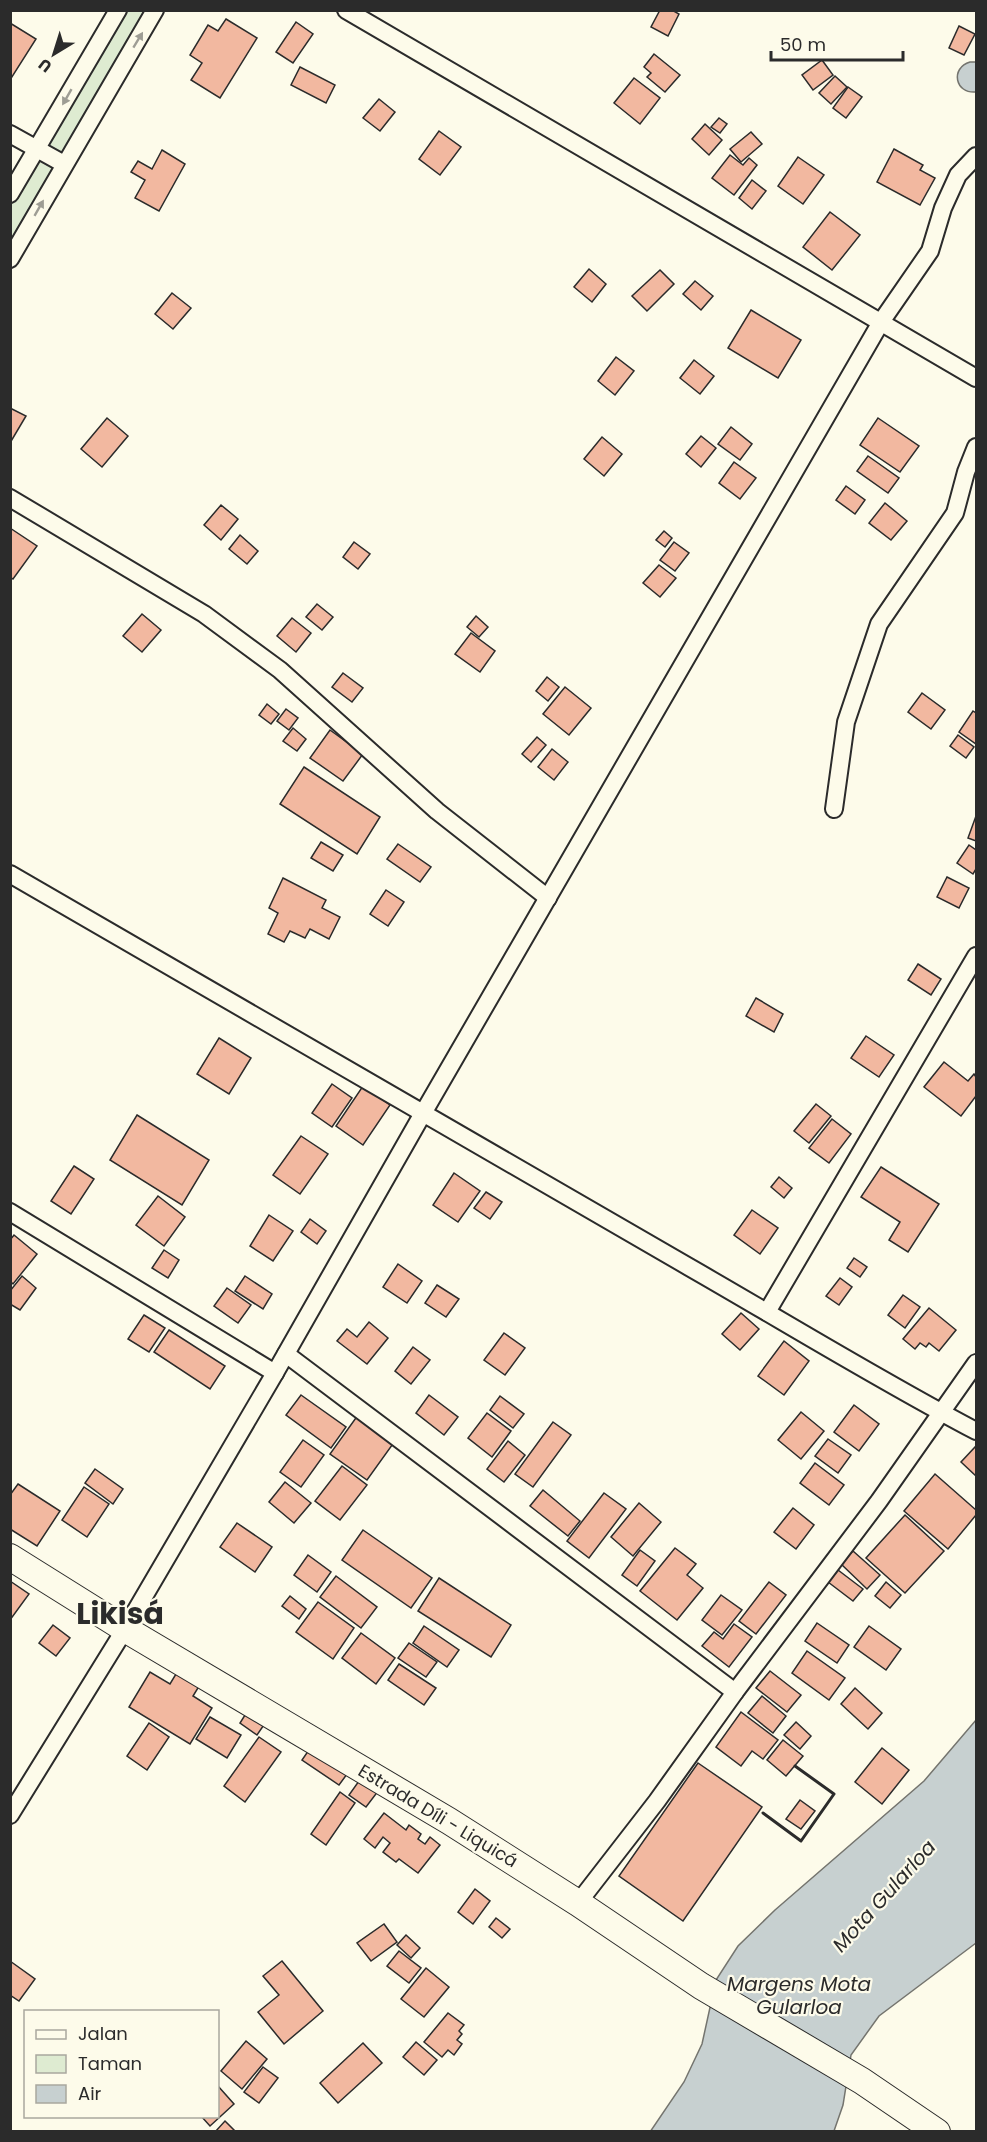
<svg xmlns="http://www.w3.org/2000/svg" width="987" height="2142" viewBox="0 0 987 2142" font-family="Poppins,sans-serif">
<style>
.green{fill:#deebd1;stroke:#74746e;stroke-width:1.5}
.water{fill:#c7d0d0;stroke:#74746e;stroke-width:1.5}
.building{fill:#f2b8a0;stroke:#2b2b2b;stroke-width:1.5}
.lines{fill:none;stroke-linecap:round;stroke-linejoin:round}
.minor-casing{stroke:#2b2b2b;stroke-width:20}
.primary-casing{stroke:#2b2b2b;stroke-width:28}
.minor{stroke:#fdfbea;stroke-width:16}
.primary{stroke:#fdfbea;stroke-width:26}
.wall{stroke:#2b2b2b;stroke-width:3}
.oneway{fill:#9e9d94}
.labels{text-anchor:middle;stroke-width:4.5;stroke-linejoin:round;paint-order:stroke}
.street-label{font-size:18px;fill:#2b2b2b;stroke:#fdfbea}
.water-label{font-size:20px;font-style:italic;fill:#2b2b2b;stroke:#fdfbea}
.town-label{font-size:30px;font-weight:bold;fill:#2b2b2b;stroke:#fdfbea}
</style>
<rect width="100%" height="100%" fill="#fdfbea"/>
<!-- green -->
<polygon class="green" points="125,11 146,11 11,240 11,201"/>
<!-- water -->
<g class="water">
<path d="M970,62H976V92C955,94 950,68 970,62Z"/>
<polygon points="976,1720 976,1943 879,2016 851,2055 843,2105 834,2131 650,2132 684,2082 702,2044 716,1980 738,1946 775,1910 924,1781"/>
</g>
<!-- building -->
<g class="building">
<polygon points="660,10 672,10 679,14 668,36 651,27"/>
<polygon points="226,19 257,38 220,98 191,80 202,63 190,55 208,25 218,31"/>
<polygon points="296,22 313,34 293,63 276,52"/>
<polygon points="10,23 36,39 10,80"/>
<polygon points="959,26 975,34 964,55 949,48"/>
<polygon points="654,54 680,75 665,92 647,77 651,73 644,67"/>
<polygon points="822,60 833,75 813,90 802,75"/>
<polygon points="300,67 335,85 326,103 291,85"/>
<polygon points="835,76 847,87 831,104 819,93"/>
<polygon points="634,78 660,98 640,124 614,103"/>
<polygon points="848,87 862,97 846,118 833,108"/>
<polygon points="379,99 395,112 380,131 363,118"/>
<polygon points="719,118 727,124 720,133 711,127"/>
<polygon points="705,124 722,140 709,155 692,139"/>
<polygon points="439,131 461,147 440,175 419,159"/>
<polygon points="751,132 762,144 741,162 730,149"/>
<polygon points="894,149 923,165 920,170 935,178 920,205 877,182"/>
<polygon points="162,150 185,164 159,211 135,198 145,180 131,172 138,161 152,169"/>
<polygon points="730,155 743,165 749,158 757,165 734,195 712,178"/>
<polygon points="798,157 824,175 803,204 778,186"/>
<polygon points="752,180 766,191 752,209 739,198"/>
<polygon points="830,212 860,235 832,270 803,247"/>
<polygon points="589,269 606,284 592,302 574,287"/>
<polygon points="660,270 674,284 647,311 632,296"/>
<polygon points="695,281 713,296 701,310 683,294"/>
<polygon points="172,293 191,308 173,329 155,314"/>
<polygon points="751,310 801,340 778,378 728,348"/>
<polygon points="616,357 634,371 615,395 598,381"/>
<polygon points="694,360 714,376 700,394 680,378"/>
<polygon points="10,408 26,416 10,443"/>
<polygon points="107,418 128,436 102,467 81,449"/>
<polygon points="878,418 919,446 900,472 860,445"/>
<polygon points="731,427 752,444 740,460 718,444"/>
<polygon points="701,436 716,448 701,467 686,454"/>
<polygon points="602,437 622,454 604,476 584,459"/>
<polygon points="868,456 899,478 888,493 857,471"/>
<polygon points="734,462 756,478 740,499 719,483"/>
<polygon points="846,486 865,500 855,514 836,500"/>
<polygon points="885,503 907,521 891,540 869,523"/>
<polygon points="221,505 238,519 221,540 204,525"/>
<polygon points="10,528 37,546 13,579 10,577"/>
<polygon points="664,531 672,538 665,547 656,540"/>
<polygon points="240,535 258,551 247,564 229,549"/>
<polygon points="354,542 370,554 358,569 343,557"/>
<polygon points="674,542 689,553 675,571 660,560"/>
<polygon points="659,565 676,578 660,597 643,583"/>
<polygon points="317,604 333,617 322,630 306,617"/>
<polygon points="142,614 161,630 142,652 123,636"/>
<polygon points="476,616 488,627 479,637 467,627"/>
<polygon points="292,618 311,633 296,652 277,636"/>
<polygon points="471,633 495,651 480,672 455,654"/>
<polygon points="343,673 363,688 352,702 332,687"/>
<polygon points="547,677 559,687 548,701 536,691"/>
<polygon points="565,687 591,708 569,735 543,714"/>
<polygon points="922,693 945,710 931,729 908,712"/>
<polygon points="267,704 279,714 271,724 259,715"/>
<polygon points="286,709 298,718 289,730 277,721"/>
<polygon points="973,711 976,713 976,744 959,732"/>
<polygon points="293,728 306,739 297,751 283,741"/>
<polygon points="330,730 363,754 343,781 310,758"/>
<polygon points="958,735 974,747 966,758 950,746"/>
<polygon points="537,737 546,745 531,762 522,754"/>
<polygon points="552,749 568,762 554,780 538,767"/>
<polygon points="304,767 380,817 357,854 280,804"/>
<polygon points="976,816 976,841 968,838"/>
<polygon points="321,842 343,855 333,871 311,858"/>
<polygon points="398,844 431,867 420,882 387,859"/>
<polygon points="969,845 976,850 976,869 973,874 957,863"/>
<polygon points="947,877 969,888 959,908 937,897"/>
<polygon points="283,878 326,900 322,908 340,917 329,939 310,929 305,938 290,931 284,942 268,934 278,913 269,908"/>
<polygon points="386,890 404,902 388,926 370,914"/>
<polygon points="918,964 941,979 931,995 908,980"/>
<polygon points="756,998 783,1014 774,1032 746,1016"/>
<polygon points="866,1036 894,1055 879,1077 851,1058"/>
<polygon points="219,1038 251,1058 229,1094 197,1074"/>
<polygon points="944,1062 968,1081 974,1074 976,1077 976,1096 961,1116 924,1087"/>
<polygon points="332,1084 352,1098 332,1127 312,1113"/>
<polygon points="363,1086 390,1105 363,1145 336,1126"/>
<polygon points="816,1104 831,1116 809,1143 794,1131"/>
<polygon points="137,1115 209,1160 182,1205 110,1160"/>
<polygon points="832,1119 851,1134 829,1163 809,1148"/>
<polygon points="301,1136 328,1154 300,1194 273,1175"/>
<polygon points="74,1166 94,1179 71,1214 51,1201"/>
<polygon points="881,1167 939,1204 908,1252 889,1240 900,1222 861,1197"/>
<polygon points="454,1173 480,1191 458,1222 433,1205"/>
<polygon points="779,1177 792,1188 784,1198 771,1187"/>
<polygon points="486,1192 502,1202 490,1219 474,1208"/>
<polygon points="158,1196 185,1217 164,1246 136,1225"/>
<polygon points="752,1210 778,1228 760,1254 734,1235"/>
<polygon points="269,1215 293,1231 273,1261 250,1246"/>
<polygon points="310,1219 326,1231 317,1244 301,1232"/>
<polygon points="14,1235 37,1254 13,1284 10,1281 10,1240"/>
<polygon points="164,1250 179,1260 168,1278 152,1268"/>
<polygon points="854,1258 867,1267 860,1277 847,1268"/>
<polygon points="398,1264 422,1281 407,1303 383,1287"/>
<polygon points="22,1276 36,1288 20,1310 10,1304 10,1291"/>
<polygon points="245,1276 272,1294 263,1309 235,1291"/>
<polygon points="840,1278 852,1287 839,1305 826,1296"/>
<polygon points="437,1285 459,1299 446,1317 425,1303"/>
<polygon points="227,1288 251,1305 238,1323 214,1306"/>
<polygon points="903,1295 920,1307 905,1328 888,1315"/>
<polygon points="929,1308 956,1330 939,1351 929,1343 926,1347 920,1343 915,1349 903,1339"/>
<polygon points="741,1313 759,1329 740,1350 722,1334"/>
<polygon points="144,1315 165,1328 149,1352 128,1339"/>
<polygon points="369,1322 388,1338 367,1364 337,1341 347,1329 357,1337"/>
<polygon points="169,1330 225,1366 210,1389 154,1352"/>
<polygon points="504,1333 525,1348 505,1375 484,1360"/>
<polygon points="784,1341 809,1361 784,1395 758,1376"/>
<polygon points="413,1347 430,1360 411,1384 395,1371"/>
<polygon points="301,1395 346,1427 331,1448 286,1415"/>
<polygon points="429,1395 458,1417 444,1435 416,1413"/>
<polygon points="500,1396 524,1414 513,1428 490,1410"/>
<polygon points="854,1405 879,1424 859,1451 834,1432"/>
<polygon points="801,1412 824,1431 801,1459 778,1440"/>
<polygon points="487,1413 511,1431 492,1457 468,1438"/>
<polygon points="358,1415 395,1441 367,1480 330,1454"/>
<polygon points="553,1422 571,1435 533,1487 515,1474"/>
<polygon points="828,1439 851,1455 838,1473 815,1456"/>
<polygon points="303,1440 324,1455 301,1487 280,1472"/>
<polygon points="508,1441 525,1455 504,1482 487,1469"/>
<polygon points="976,1446 976,1476 961,1462"/>
<polygon points="815,1463 844,1485 829,1505 800,1483"/>
<polygon points="342,1466 367,1485 340,1520 315,1501"/>
<polygon points="95,1469 123,1489 113,1504 85,1483"/>
<polygon points="935,1474 976,1510 976,1515 948,1549 904,1511"/>
<polygon points="285,1482 311,1503 294,1523 269,1502"/>
<polygon points="18,1484 60,1511 37,1546 10,1529 10,1495"/>
<polygon points="84,1487 109,1504 87,1537 62,1520"/>
<polygon points="543,1490 580,1521 568,1536 530,1506"/>
<polygon points="604,1493 626,1509 589,1558 567,1541"/>
<polygon points="639,1503 661,1522 633,1556 611,1537"/>
<polygon points="793,1508 814,1525 796,1549 774,1532"/>
<polygon points="905,1515 944,1551 905,1593 866,1558"/>
<polygon points="237,1523 272,1547 255,1572 220,1547"/>
<polygon points="363,1530 432,1578 411,1608 342,1560"/>
<polygon points="675,1548 696,1564 687,1575 703,1588 677,1620 640,1591"/>
<polygon points="640,1550 655,1561 637,1586 622,1575"/>
<polygon points="853,1551 880,1575 867,1589 841,1564"/>
<polygon points="308,1555 331,1572 317,1592 294,1575"/>
<polygon points="838,1570 863,1589 853,1601 828,1582"/>
<polygon points="336,1576 377,1607 361,1628 320,1597"/>
<polygon points="439,1578 511,1625 491,1657 418,1611"/>
<polygon points="10,1581 29,1594 10,1620"/>
<polygon points="769,1582 786,1595 756,1634 739,1621"/>
<polygon points="886,1582 901,1595 890,1608 875,1596"/>
<polygon points="721,1595 742,1610 722,1635 702,1620"/>
<polygon points="290,1596 306,1609 299,1619 282,1606"/>
<polygon points="318,1602 354,1628 333,1659 296,1632"/>
<polygon points="817,1623 849,1645 837,1663 805,1641"/>
<polygon points="734,1624 752,1637 729,1667 702,1646 714,1632 723,1639"/>
<polygon points="53,1625 70,1638 56,1656 39,1643"/>
<polygon points="424,1626 459,1650 447,1667 413,1643"/>
<polygon points="869,1626 901,1649 886,1670 854,1647"/>
<polygon points="361,1633 395,1658 376,1684 342,1658"/>
<polygon points="409,1643 437,1662 426,1677 398,1658"/>
<polygon points="807,1651 845,1678 829,1700 792,1673"/>
<polygon points="399,1664 436,1688 424,1705 388,1680"/>
<polygon points="179,1669 201,1683 193,1696 212,1708 190,1744 129,1707 150,1672 170,1684"/>
<polygon points="770,1671 801,1695 787,1712 756,1688"/>
<polygon points="855,1688 882,1713 868,1729 841,1704"/>
<polygon points="762,1696 786,1716 773,1733 748,1713"/>
<polygon points="250,1707 268,1719 257,1735 240,1723"/>
<polygon points="741,1712 778,1740 763,1759 752,1751 741,1766 716,1747"/>
<polygon points="210,1717 241,1735 227,1758 196,1739"/>
<polygon points="796,1722 811,1736 800,1749 784,1735"/>
<polygon points="149,1723 169,1737 147,1770 127,1756"/>
<polygon points="259,1737 281,1752 245,1802 224,1786"/>
<polygon points="783,1740 803,1756 786,1776 767,1760"/>
<polygon points="313,1744 350,1770 339,1785 302,1760"/>
<polygon points="882,1748 909,1770 882,1804 855,1782"/>
<polygon points="698,1763 762,1807 683,1921 619,1876"/>
<polygon points="364,1774 382,1786 366,1807 349,1795"/>
<polygon points="340,1792 355,1803 326,1845 311,1834"/>
<polygon points="800,1800 815,1811 801,1829 786,1819"/>
<polygon points="384,1813 406,1830 409,1825 421,1834 418,1839 425,1844 430,1837 440,1845 418,1873 399,1859 396,1862 383,1852 390,1843 383,1837 375,1848 364,1839"/>
<polygon points="475,1889 490,1901 473,1924 458,1912"/>
<polygon points="496,1918 510,1929 502,1938 489,1927"/>
<polygon points="384,1924 397,1942 371,1961 357,1943"/>
<polygon points="406,1935 420,1948 411,1958 397,1945"/>
<polygon points="399,1951 421,1968 409,1983 387,1966"/>
<polygon points="10,1961 35,1979 19,2001 10,1995"/>
<polygon points="282,1961 323,2011 284,2044 258,2012 279,1995 263,1976"/>
<polygon points="426,1968 449,1987 424,2017 401,1999"/>
<polygon points="448,2013 464,2025 459,2031 462,2034 457,2040 462,2044 454,2055 448,2050 442,2057 424,2042"/>
<polygon points="246,2041 267,2059 242,2089 221,2071"/>
<polygon points="416,2042 437,2060 424,2075 403,2057"/>
<polygon points="363,2043 382,2063 338,2103 320,2083"/>
<polygon points="263,2067 278,2078 259,2103 244,2092"/>
<polygon points="218,2086 234,2104 210,2126 201,2116 218,2116"/>
<polygon points="225,2121 236,2132 215,2132"/>
</g>
<g class="lines">
<!-- minor casing -->
<g class="minor-casing">
<g id="minor">
<polyline points="346,10 976,378"/>
<polyline points="10,134 64,164"/>
<polyline points="10,194 118,10"/>
<polyline points="10,259 155,10"/>
<polyline points="10,498 204,614 280,670 437,811 548,898"/>
<polyline points="834,809 846,722 879,624 955,513 966,472 976,447"/>
<path d="M10,874C236,1006 462,1138 689,1267C785,1322 879,1380 976,1431"/>
<polyline points="10,1212 275,1373"/>
<polyline points="767,1312 976,956"/>
<polyline points="286,1354 735,1692"/>
<polyline points="10,1815 125,1629 275,1373 422,1115 881,322 930,251 943,208 958,175 976,156"/>
<polyline points="578,1903 657,1801 735,1692 879,1501 976,1363"/>
</g>
</g>
<!-- primary casing -->
<g class="primary-casing">
<polyline id="primary" points="10,1557 125,1629 449,1821 578,1903 701,1986 862,2081 937,2132"/>
</g>
<!-- minor -->
<use href="#minor" class="minor"/>
<!-- primary -->
<use href="#primary" class="primary"/>
<!-- wall -->
<polyline class="wall" points="763,1813 801,1841 834,1794 795,1766"/>
</g>
<!-- one-way arrows -->
<defs><path id="oneway-solid" d="M-6-.8H1V-3.2L6.5 0L1 3.2V.8H-6Z" transform="scale(1.5)"/></defs>
<g class="oneway">
<use href="#oneway-solid" transform="translate(138 40) rotate(-59)"/>
<use href="#oneway-solid" transform="translate(67 97) rotate(120)"/>
<use href="#oneway-solid" transform="translate(39 208) rotate(-60)"/>
</g>
<g class="labels">
<!-- street labels -->
<g class="street-label">
<text transform="translate(438 1816) rotate(31)" y="6">Estrada Díli - Liquicá</text>
</g>
<!-- water labels -->
<g class="water-label">
<text transform="translate(884 1896) rotate(-48)" y="7">Mota Gularloa</text>
<text x="799" y="1991">Margens Mota<tspan x="799" dy="23">Gularloa</tspan></text>
</g>
<!-- town labels -->
<g class="town-label">
<text x="120" y="1624">Likisá</text>
</g>
</g>
<!-- border -->
<rect width="987" height="2142" fill="none" stroke="#2b2b2b" stroke-width="24"/>
<!-- legend -->
<rect x="24" y="2010" width="195" height="108" fill="#fdfbea" stroke="#a9a89e" stroke-width="1.5"/>
<rect x="36" y="2030" width="30" height="9" fill="#fdfbea" stroke="#a9a89e" stroke-width="1.5"/>
<text x="78" y="2040" font-size="18" fill="#2b2b2b">Jalan</text>
<rect x="36" y="2055" width="30" height="18" fill="#deebd1" stroke="#a9a89e" stroke-width="1.5"/>
<text x="78" y="2070" font-size="18" fill="#2b2b2b">Taman</text>
<rect x="36" y="2085" width="30" height="18" fill="#c7d0d0" stroke="#a9a89e" stroke-width="1.5"/>
<text x="78" y="2100" font-size="18" fill="#2b2b2b">Air</text>
<!-- north arrow -->
<g transform="translate(54 54) rotate(218)" stroke="#fdfbea" stroke-width="4.5" paint-order="stroke">
<path d="M0-4.5L10 22L0 15L-10 22Z" fill="#2b2b2b"/>
<text y="-9" font-size="16" font-weight="bold" text-anchor="middle" fill="#2b2b2b">U</text>
</g>
<!-- scale -->
<path d="M771 51v9h132v-9" fill="none" stroke="#2b2b2b" stroke-width="3"/>
<text x="780" y="51" font-size="18" fill="#2b2b2b" stroke="#fdfbea" stroke-width="4.5" paint-order="stroke">50 m</text>
</svg>
